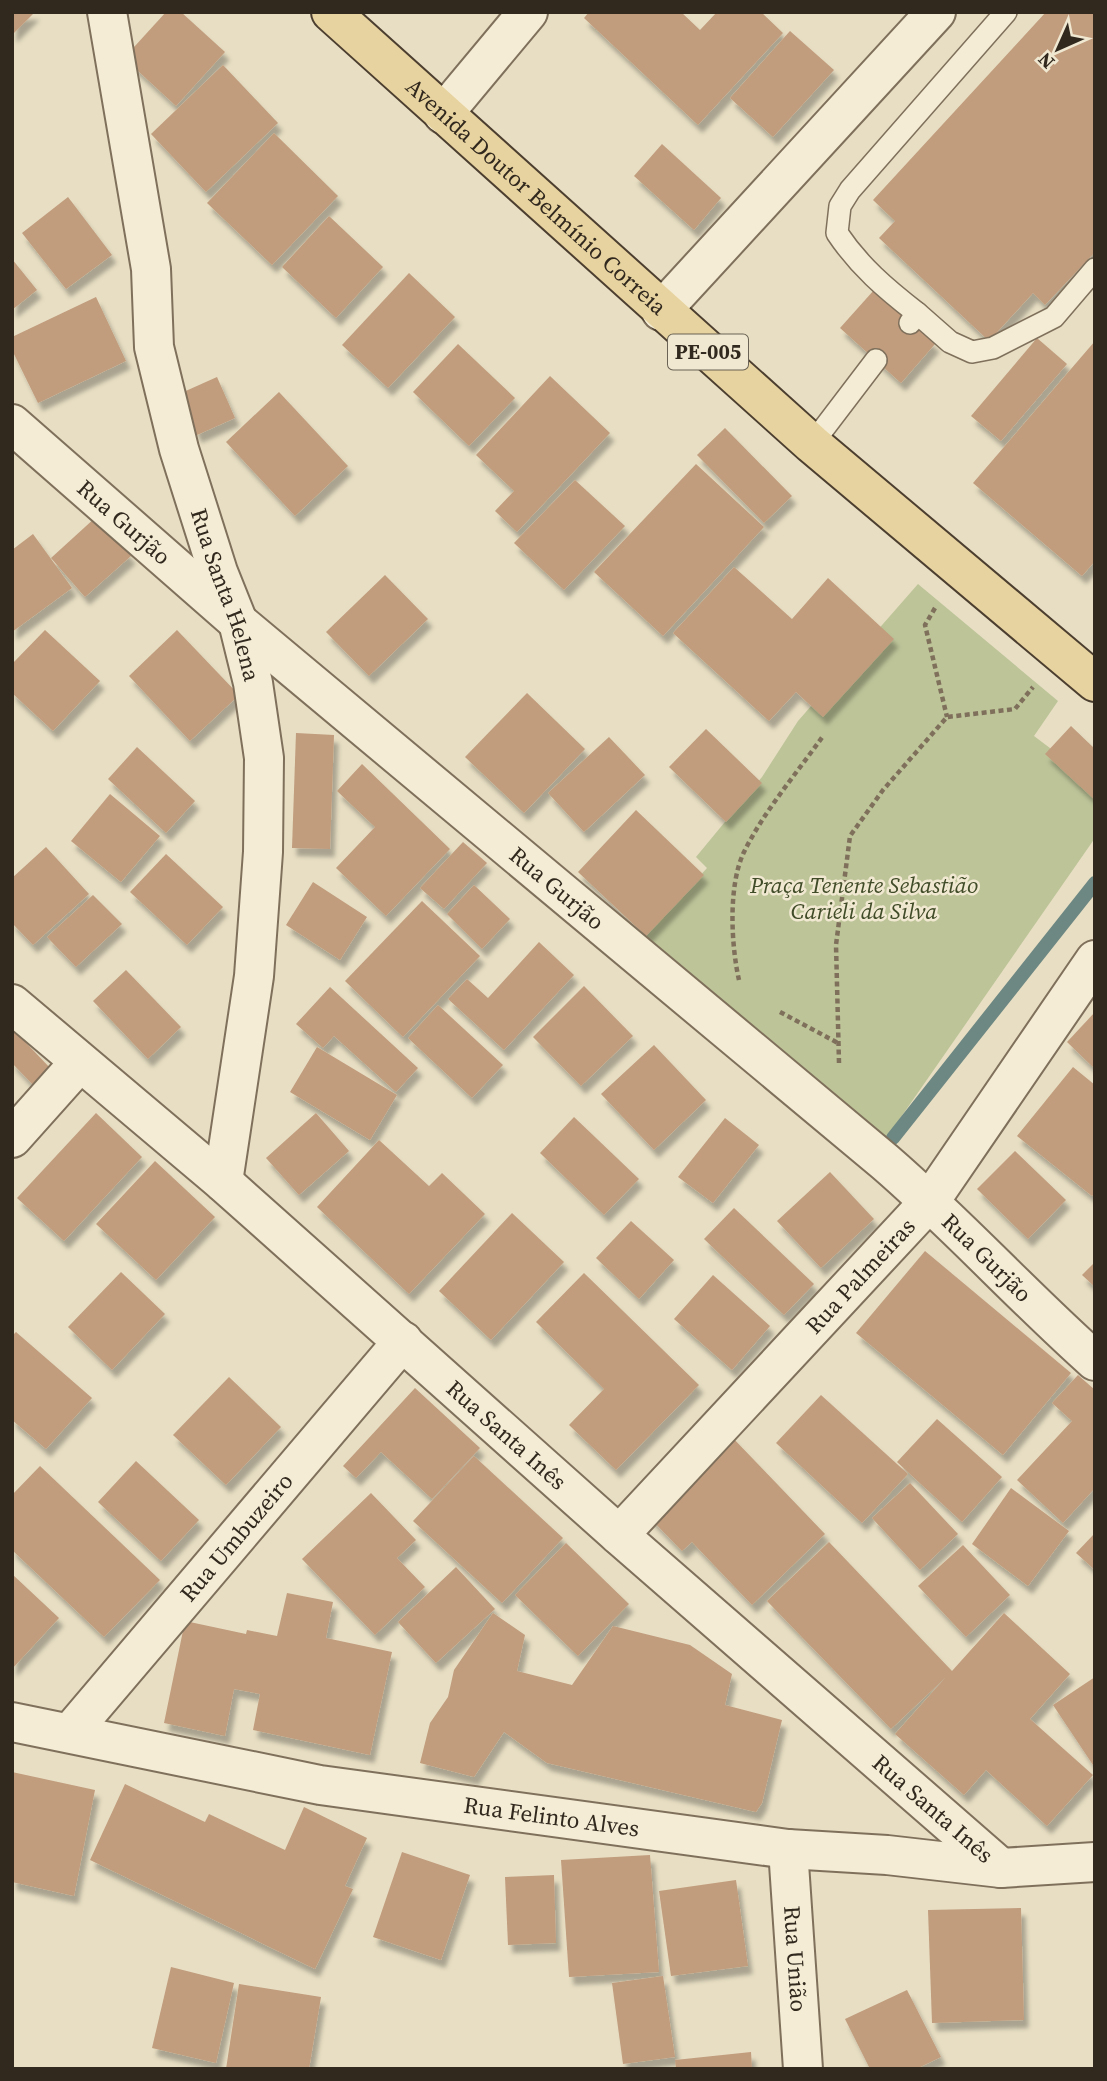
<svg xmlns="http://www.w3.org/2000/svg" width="1107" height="2081" viewBox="0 0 1107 2081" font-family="'Source Serif 4',serif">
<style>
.green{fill:#bdc498}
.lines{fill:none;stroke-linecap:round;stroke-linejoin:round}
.stream{stroke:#6d8782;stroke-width:14}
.building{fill:#c19c7d;filter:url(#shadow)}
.service-casing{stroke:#7f705c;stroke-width:24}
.minor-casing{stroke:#7f705c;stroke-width:42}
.primary-casing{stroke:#4d3f30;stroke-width:42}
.path{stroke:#7f705c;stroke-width:4.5;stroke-dasharray:5 3.5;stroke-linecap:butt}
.service{stroke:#f4ecd4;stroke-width:21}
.minor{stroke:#f4ecd4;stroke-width:38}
.primary{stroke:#e7d39f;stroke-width:38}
.labels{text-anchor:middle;stroke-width:5;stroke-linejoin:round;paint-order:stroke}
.shield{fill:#f0e8d1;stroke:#6a6254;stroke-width:2}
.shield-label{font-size:21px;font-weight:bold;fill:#31281e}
.street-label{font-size:23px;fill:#31281e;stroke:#f0e8d1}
.park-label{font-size:23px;font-style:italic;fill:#404b27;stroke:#f0e8d1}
</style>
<defs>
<filter id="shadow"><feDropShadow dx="4.5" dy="8" stdDeviation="2" flood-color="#0004"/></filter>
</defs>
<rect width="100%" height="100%" fill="#e7dec3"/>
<!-- green -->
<polygon class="green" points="918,584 1058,701 1034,736 1095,782 1095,838 885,1140 645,937 707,868 696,857 762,777 798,721"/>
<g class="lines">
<!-- stream -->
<polyline class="stream" points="893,1138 1095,883"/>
</g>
<!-- building -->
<g class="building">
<polygon points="12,12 35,12 12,35"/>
<polygon points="166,12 181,12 225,52 176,106 124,58"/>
<polygon points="589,12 681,12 700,30 717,12 761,12 783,33 698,125 584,18"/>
<polygon points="1046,12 1095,12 1095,252 1045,305 1033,293 989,341 879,238 895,221 873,200"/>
<polygon points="790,31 834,70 773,137 730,98"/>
<polygon points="223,65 278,123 206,192 151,134"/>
<polygon points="274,133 338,196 272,265 207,203"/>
<polygon points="662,144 721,198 694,230 634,176"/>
<polygon points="68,197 112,255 66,289 22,233"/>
<polygon points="329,216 383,267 336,318 282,267"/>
<polygon points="12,259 37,290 12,310"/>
<polygon points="409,273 455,317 388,388 342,345"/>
<polygon points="874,290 935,344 901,383 840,328"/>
<polygon points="96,297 126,361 38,403 12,350 12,337"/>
<polygon points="1037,338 1067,364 1001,441 971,416"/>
<polygon points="1095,341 1095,561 1082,576 973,483"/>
<polygon points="458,344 515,398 469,446 413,392"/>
<polygon points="550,376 610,433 517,532 495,511 514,491 476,455"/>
<polygon points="217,377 235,418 197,435 179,394"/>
<polygon points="279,392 348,466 295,516 226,442"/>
<polygon points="725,428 792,496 764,523 697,455"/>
<polygon points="696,464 764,527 663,636 594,572"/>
<polygon points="575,480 625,526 564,590 514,543"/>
<polygon points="96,517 131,556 85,597 51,558"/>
<polygon points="33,534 72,588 12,632 12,550"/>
<polygon points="734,567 792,619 828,578 894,639 823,717 796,692 769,721 673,633"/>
<polygon points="385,575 428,619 369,676 326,632"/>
<polygon points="45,630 100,681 53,731 12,693 12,664"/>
<polygon points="177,630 239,695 190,741 129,676"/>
<polygon points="527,693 585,749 524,813 465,757"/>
<polygon points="1071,726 1095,749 1095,800 1045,754"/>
<polygon points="706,729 762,783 726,822 669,767"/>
<polygon points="296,733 334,735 330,849 292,848"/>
<polygon points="609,737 645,775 584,832 548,793"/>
<polygon points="137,747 195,801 166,833 108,779"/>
<polygon points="362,764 450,849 386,916 336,868 375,827 337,791"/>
<polygon points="110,794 160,836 121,882 71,841"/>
<polygon points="636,810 704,875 646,936 578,872"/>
<polygon points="463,842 487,863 444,909 420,888"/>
<polygon points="46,847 89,894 33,945 12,923 12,878"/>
<polygon points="166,854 223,907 187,945 130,892"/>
<polygon points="313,882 367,917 340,960 286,925"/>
<polygon points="474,885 510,919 482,949 447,914"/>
<polygon points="93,895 122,924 76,967 47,937"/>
<polygon points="422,901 480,956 403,1037 345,981"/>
<polygon points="539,942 574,975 504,1050 448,999 467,979 488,998"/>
<polygon points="126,970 181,1027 148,1059 93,1001"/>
<polygon points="584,986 633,1036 581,1086 533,1037"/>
<polygon points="330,987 418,1068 396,1092 334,1036 323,1048 296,1024"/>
<polygon points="438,1005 503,1065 472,1098 408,1038"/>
<polygon points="1095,1012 1095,1069 1067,1042"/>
<polygon points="12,1028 51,1069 34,1086 12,1063"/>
<polygon points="654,1045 706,1100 654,1150 601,1094"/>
<polygon points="317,1047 397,1095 370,1140 290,1092"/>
<polygon points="1073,1067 1095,1085 1095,1193 1092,1196 1017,1136"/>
<polygon points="96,1113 142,1157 64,1241 17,1198"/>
<polygon points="316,1113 349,1151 299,1195 266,1158"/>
<polygon points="574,1117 639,1179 604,1215 540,1153"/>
<polygon points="725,1118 759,1145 713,1203 678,1177"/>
<polygon points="379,1140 429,1186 442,1173 485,1214 409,1294 317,1207"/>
<polygon points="1015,1151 1066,1200 1028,1239 977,1189"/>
<polygon points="155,1161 215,1217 156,1280 96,1224"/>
<polygon points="830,1172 874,1219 821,1268 777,1221"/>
<polygon points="734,1208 814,1284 784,1315 704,1239"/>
<polygon points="512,1213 564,1262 491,1340 439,1291"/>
<polygon points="631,1221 674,1260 639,1299 596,1258"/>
<polygon points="925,1251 1071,1373 1003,1455 856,1333"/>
<polygon points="1095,1262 1095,1287 1082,1275"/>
<polygon points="121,1272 165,1314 112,1370 68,1327"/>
<polygon points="584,1273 699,1385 616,1470 569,1425 604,1389 536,1322"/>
<polygon points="713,1275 770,1326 732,1370 674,1319"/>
<polygon points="16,1332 92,1398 46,1449 12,1420 12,1336"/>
<polygon points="1078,1375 1095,1390 1095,1488 1063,1523 1017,1480 1072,1421 1052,1403"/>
<polygon points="229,1377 281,1427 226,1485 173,1435"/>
<polygon points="415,1388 480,1448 432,1499 381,1452 356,1478 343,1466"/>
<polygon points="821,1395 908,1474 862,1523 776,1443"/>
<polygon points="937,1419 1002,1477 962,1522 897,1462"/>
<polygon points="730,1435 825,1534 752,1605 692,1542 682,1551 647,1515"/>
<polygon points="474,1456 563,1538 502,1603 413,1521"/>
<polygon points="136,1461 199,1520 161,1561 98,1502"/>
<polygon points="40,1466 160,1580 104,1637 12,1550 12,1495"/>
<polygon points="910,1483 958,1534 920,1570 872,1518"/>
<polygon points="1011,1488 1069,1531 1028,1586 972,1544"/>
<polygon points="371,1493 416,1540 397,1558 425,1587 375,1635 302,1559"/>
<polygon points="1095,1533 1095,1570 1076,1553"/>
<polygon points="829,1542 952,1671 1004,1613 1070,1674 1030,1719 1093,1775 1047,1826 986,1770 964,1795 895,1734 946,1677 891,1729 767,1601"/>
<polygon points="566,1543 629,1604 578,1656 515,1595"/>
<polygon points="963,1545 1010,1595 966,1637 918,1586"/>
<polygon points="456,1567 495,1609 436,1663 398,1622"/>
<polygon points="12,1574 59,1618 12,1669"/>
<polygon points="287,1593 333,1602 326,1638 392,1652 370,1755 253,1730 260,1694 234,1689 225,1736 164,1723 185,1621 246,1634 247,1630 277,1636"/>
<polygon points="493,1613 525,1635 517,1671 572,1685 613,1626 690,1645 732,1674 725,1705 782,1720 762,1803 756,1812 547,1763 504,1732 474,1777 420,1763 430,1723 448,1697 454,1670"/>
<polygon points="1095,1677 1095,1768 1053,1705"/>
<polygon points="12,1772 95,1790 74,1896 12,1882"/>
<polygon points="125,1784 205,1822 209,1814 285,1850 304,1807 367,1838 345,1886 353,1889 315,1969 90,1860"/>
<polygon points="402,1852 470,1875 441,1960 373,1937"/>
<polygon points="650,1855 659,1972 569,1977 561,1860"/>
<polygon points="554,1875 556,1943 508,1945 505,1877"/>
<polygon points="736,1880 748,1966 671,1976 659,1891"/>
<polygon points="1021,1908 1024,2020 932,2023 928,1910"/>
<polygon points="171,1967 234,1983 216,2063 152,2048"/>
<polygon points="663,1976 675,2057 623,2064 612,1983"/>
<polygon points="239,1984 321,1997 309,2069 226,2069"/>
<polygon points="907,1990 941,2057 916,2069 870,2069 845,2019"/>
<polygon points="751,2052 752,2069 676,2069 675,2060"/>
</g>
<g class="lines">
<!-- service casing -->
<g class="service-casing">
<g id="service">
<path d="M917,313C886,289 859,266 837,233L840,206L850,190L1006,12"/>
<polyline points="910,323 917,313 950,342 972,352 993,348 1054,317 1095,269"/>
<polyline points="812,444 876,360"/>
</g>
</g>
<!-- minor casing -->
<g class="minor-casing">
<g id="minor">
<path id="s1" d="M107,12L151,269L154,347L179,449L218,572L238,622L253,683L264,758L263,852L254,976L223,1182"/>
<polyline points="443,114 528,12"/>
<polyline points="661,311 936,12"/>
<path id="s2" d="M12,424L238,622L885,1162C958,1225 1023,1297 1095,1361"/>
<path id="s3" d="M12,1004L223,1182L619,1535L1001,1868"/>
<polyline points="12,1138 79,1063"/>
<path id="s4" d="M619,1535L930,1201L1095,960"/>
<path id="s5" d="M12,1722L320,1785L788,1849L887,1855L1001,1868L1095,1862"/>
<path id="s6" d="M70,1733L403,1341"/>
<path id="s7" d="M788,1849L803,2069"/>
</g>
</g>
<!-- primary casing -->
<g class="primary-casing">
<g id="primary">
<path id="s8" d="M331,12L812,444L1095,682"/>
</g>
</g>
<!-- path -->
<g class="path">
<polyline points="935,608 925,625 947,717"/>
<path d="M739,980C731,945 728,885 744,852C764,811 797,773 823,736"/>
<polyline points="780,1012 838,1043"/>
<polyline points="839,1063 836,945 850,836 883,790 947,717 1015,709 1033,687"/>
</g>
<!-- service -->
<use href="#service" class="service"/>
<!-- minor -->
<use href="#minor" class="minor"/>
<!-- primary -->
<use href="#primary" class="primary"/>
</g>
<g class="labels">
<!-- shield labels -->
<rect class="shield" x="668" y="334.5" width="80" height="35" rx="5"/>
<g class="shield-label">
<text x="708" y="359">PE-005</text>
</g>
<!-- street labels -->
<g class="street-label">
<text dy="8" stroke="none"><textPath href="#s8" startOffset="276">Avenida Doutor Belmínio Correia</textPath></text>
<text dy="8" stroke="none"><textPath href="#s2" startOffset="149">Rua Gurjão</textPath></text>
<text dy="8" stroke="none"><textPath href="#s1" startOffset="597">Rua Santa Helena</textPath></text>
<text dy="8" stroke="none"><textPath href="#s2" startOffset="716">Rua Gurjão</textPath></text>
<text dy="8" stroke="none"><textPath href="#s2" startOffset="1283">Rua Gurjão</textPath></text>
<text dy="8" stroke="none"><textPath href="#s4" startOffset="354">Rua Palmeiras</textPath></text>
<text dy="8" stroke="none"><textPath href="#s3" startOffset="656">Rua Santa Inês</textPath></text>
<text dy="8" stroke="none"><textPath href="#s6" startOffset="257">Rua Umbuzeiro</textPath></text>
<text dy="8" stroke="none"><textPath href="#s3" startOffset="1223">Rua Santa Inês</textPath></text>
<text dy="8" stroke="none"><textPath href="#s5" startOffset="548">Rua Felinto Alves</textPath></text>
<text dy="8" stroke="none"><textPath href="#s7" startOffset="110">Rua União</textPath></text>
</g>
<!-- park labels -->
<g class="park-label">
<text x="864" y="893">Praça Tenente Sebastião<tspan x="864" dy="26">Carieli da Silva</tspan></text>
</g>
</g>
<!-- border -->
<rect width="1107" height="2081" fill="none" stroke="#31281e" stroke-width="28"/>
<!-- north arrow -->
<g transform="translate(1058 49) rotate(225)" stroke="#f0e8d1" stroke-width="5" paint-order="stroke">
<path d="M0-5L12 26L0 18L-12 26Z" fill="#31281e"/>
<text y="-10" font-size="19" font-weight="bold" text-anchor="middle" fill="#31281e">N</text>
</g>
</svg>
